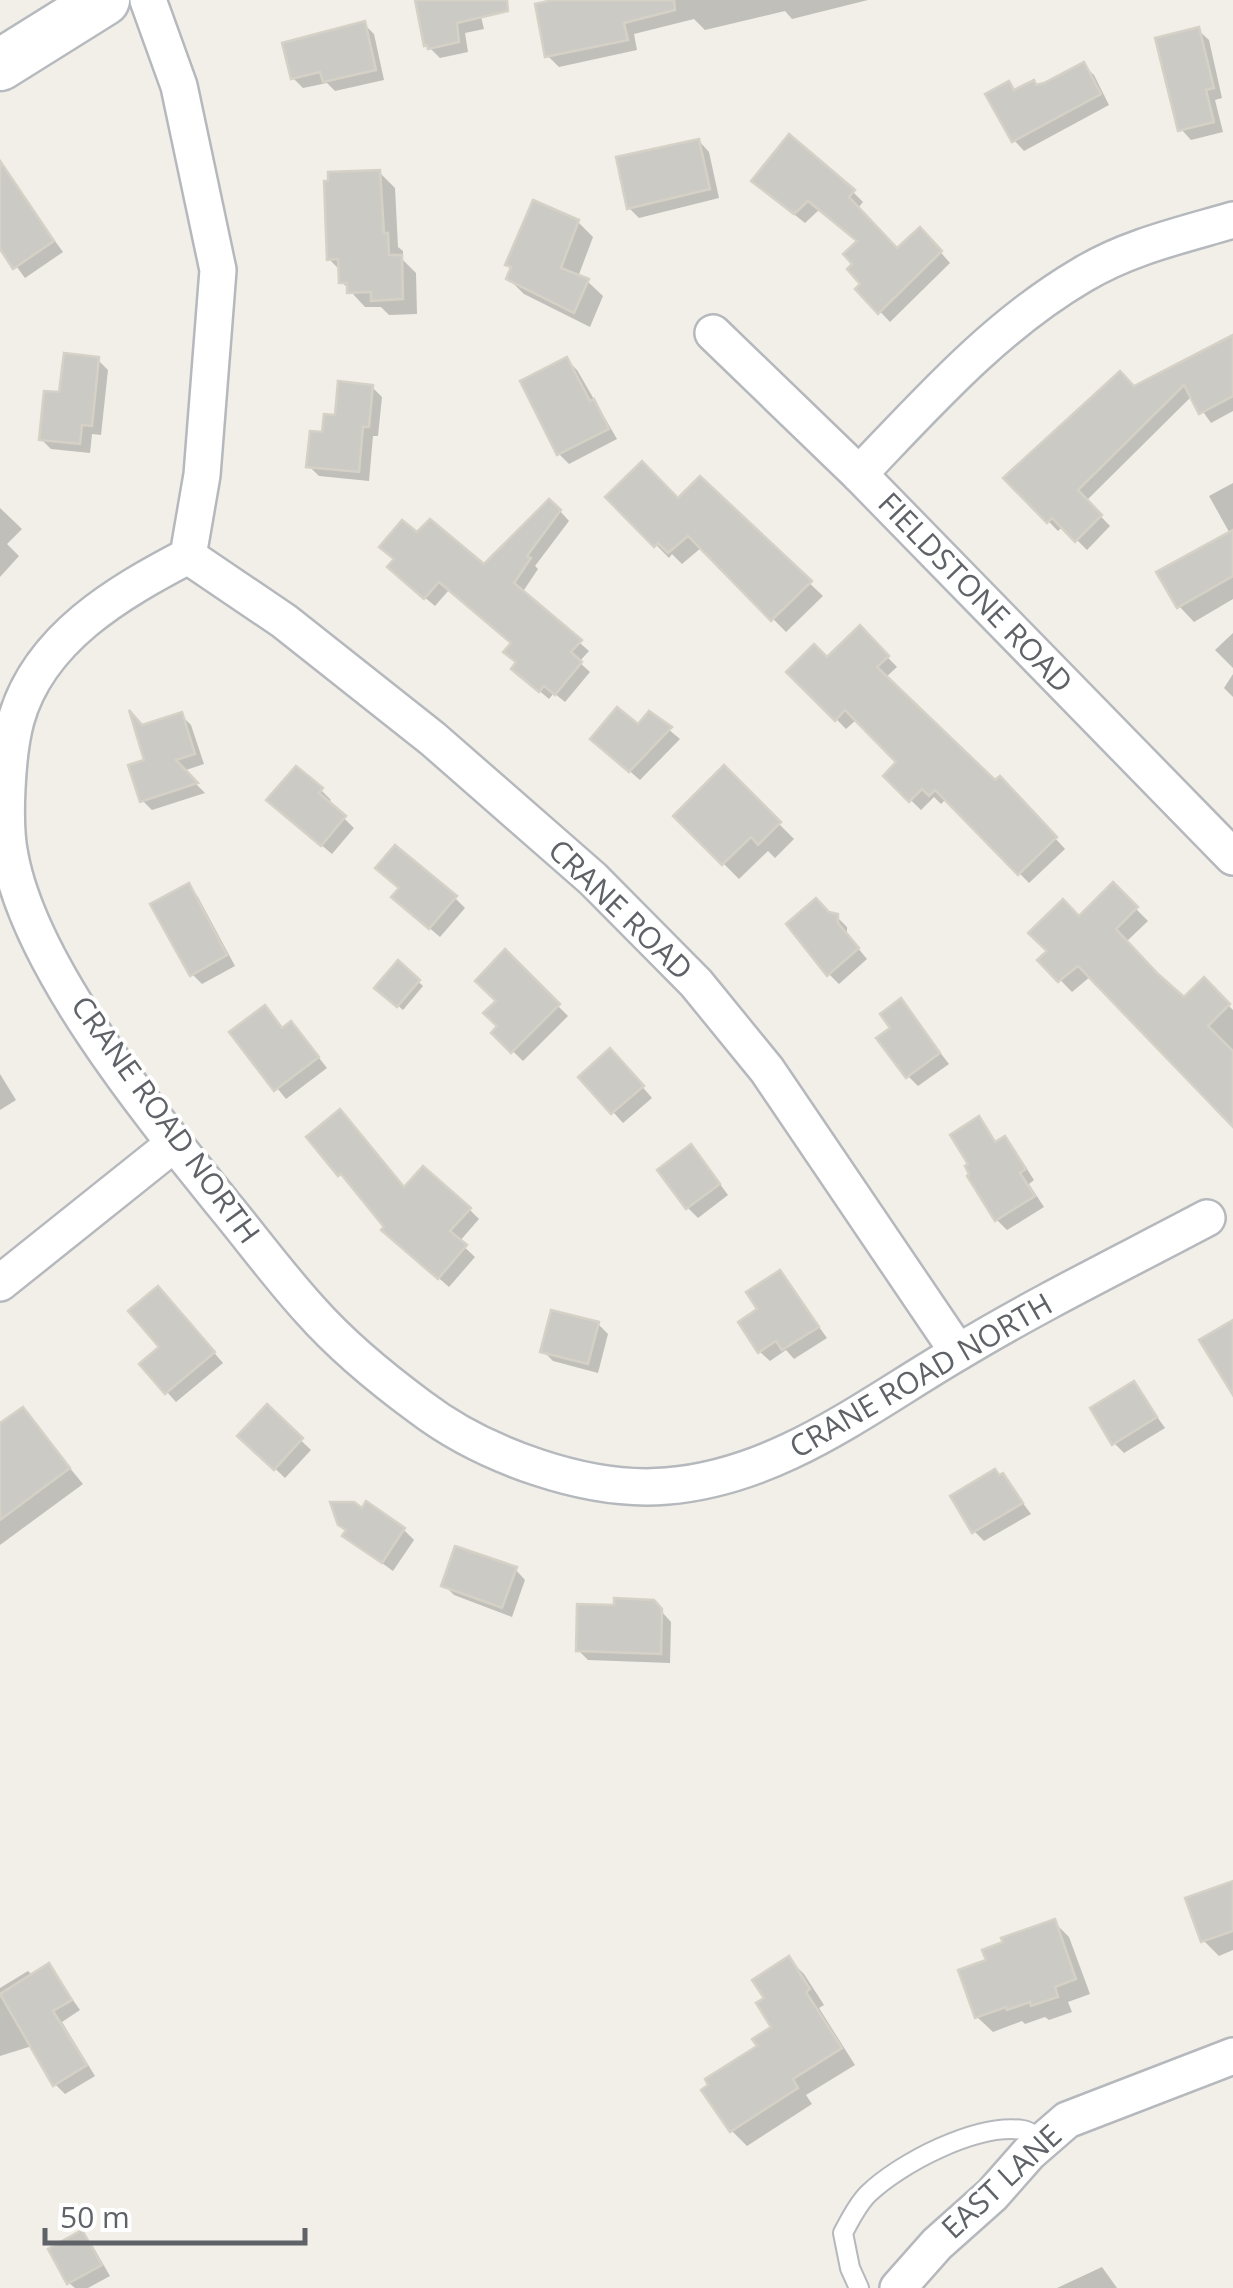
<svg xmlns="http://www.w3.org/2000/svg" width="1233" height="2288" viewBox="0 0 1233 2288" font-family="'Open Sans',sans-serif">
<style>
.shadow{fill:#0003}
.building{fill:#cccac5;stroke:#d6d1c6;stroke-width:2.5}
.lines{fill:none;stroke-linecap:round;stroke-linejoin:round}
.lane-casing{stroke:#b5b8bc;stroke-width:22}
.street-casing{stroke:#b5b8bc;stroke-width:40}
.secondary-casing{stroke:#b6babf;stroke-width:55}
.lane{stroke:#fff;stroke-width:18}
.street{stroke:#fff;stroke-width:35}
.secondary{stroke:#fff;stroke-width:50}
.labels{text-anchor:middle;stroke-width:8;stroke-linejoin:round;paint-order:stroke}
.street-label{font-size:30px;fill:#5f6368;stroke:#fff}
</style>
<rect width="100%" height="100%" fill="#f1efe8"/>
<!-- shadow -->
<g class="shadow">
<polygon points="417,0 477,0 484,29 465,33 468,52 440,58 427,45"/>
<polygon points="565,0 868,0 792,19 785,11 705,30 694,19 634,34 637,50 559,67 548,56"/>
<polygon points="364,24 374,34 384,80 335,91 327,83 303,88 293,78"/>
<polygon points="1198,30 1209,40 1222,98 1215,100 1223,132 1191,140 1181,129"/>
<polygon points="1083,65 1094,75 1109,105 1024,151 1014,140 1016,92 1037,87"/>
<polygon points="699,141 709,152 719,198 639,218 629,208"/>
<polygon points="379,172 395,188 398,247 403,251 403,260 416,273 417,314 389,315 381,307 365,307 342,282 341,271 329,259 330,183"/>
<polygon points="12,182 63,252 25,278 0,244 0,190"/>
<polygon points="765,191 853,192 863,202 858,208 897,251 930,240 950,263 890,322 859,289 864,285 855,264 860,242 820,209 805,223"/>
<polygon points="578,222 593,237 578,277 587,281 603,296 590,327 524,294 509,279"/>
<polygon points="1233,334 1233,411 1211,423 1192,396 1086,501 1110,526 1087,550 1063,526 1058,531 1007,479 1134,389 1221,344 1219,341"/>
<polygon points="98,360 108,370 101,435 92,434 90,453 51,449 41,439 61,395"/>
<polygon points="567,360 577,370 617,439 569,464 559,454"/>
<polygon points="372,387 382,397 378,436 373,436 369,481 319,476 309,466 324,434 337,418"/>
<polygon points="700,480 823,596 786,632 702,547 682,564 672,554 669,558 609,497 678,501"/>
<polygon points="1233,483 1233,539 1209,496"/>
<polygon points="0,508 22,529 7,544 19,556 0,577"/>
<polygon points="560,511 569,521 535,566 538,569 522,593 589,651 579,662 590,672 565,702 554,693 549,699 523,677 513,643 449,590 435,606 399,576 417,536 484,568"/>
<polygon points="1233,555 1233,599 1194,622 1179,606"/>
<polygon points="860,629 897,667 885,678 995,784 1010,789 1065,849 1029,883 946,799 941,804 934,797 921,810 886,776 900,762 857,719 846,729 790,672 827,660"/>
<polygon points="1233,633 1233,668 1215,650"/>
<polygon points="1233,674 1233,697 1224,688"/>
<polygon points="650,714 680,739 640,780 604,749 639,728"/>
<polygon points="181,715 191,725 204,764 183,771 205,793 152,810 142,800 148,762"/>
<polygon points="724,769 794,839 775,858 768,851 739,879 676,816"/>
<polygon points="321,790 331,800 328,803 354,828 332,854 280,810"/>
<polygon points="188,886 198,897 235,966 202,984 192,974"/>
<polygon points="1113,886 1148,921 1126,942 1161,980 1184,1000 1204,981 1233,1010 1233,1124 1091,976 1072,992 1041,960"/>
<polygon points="455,898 465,908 440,937 405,907"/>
<polygon points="829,915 837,917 847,927 847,935 867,959 839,984 829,974"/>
<polygon points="505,953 568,1016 523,1061 494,1033 500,1027"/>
<polygon points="398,964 423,986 403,1010 377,987"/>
<polygon points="901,1002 949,1064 918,1086 908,1076 893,1029"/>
<polygon points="265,1008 284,1030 301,1035 327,1068 286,1099 232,1032"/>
<polygon points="620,1061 652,1098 623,1123 582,1077"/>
<polygon points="0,1074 16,1100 0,1110"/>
<polygon points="979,1120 997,1143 1004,1139 1014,1149 1034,1180 1029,1184 1044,1207 1007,1230 997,1220"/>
<polygon points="310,1137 405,1190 469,1209 479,1219 459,1242 475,1257 449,1287 395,1240"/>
<polygon points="700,1157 728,1195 698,1218 688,1208"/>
<polygon points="780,1273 827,1338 794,1359 786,1350 770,1361 759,1351 760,1310"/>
<polygon points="168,1299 223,1363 176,1402 167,1392 162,1347"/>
<polygon points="598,1324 608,1334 598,1373 553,1361 543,1351"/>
<polygon points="1134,1384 1165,1428 1124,1453 1114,1443"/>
<polygon points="267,1408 311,1450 285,1478 241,1436"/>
<polygon points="22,1410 83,1484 0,1545 0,1427"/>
<polygon points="1003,1476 1031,1514 984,1541 974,1531"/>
<polygon points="404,1530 414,1540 393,1571 345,1536"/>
<polygon points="515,1569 525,1580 512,1617 454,1595 444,1585"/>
<polygon points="653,1602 671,1622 670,1663 588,1660 578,1650 616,1608"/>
<polygon points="1233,1884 1233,1950 1219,1956 1203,1940"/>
<polygon points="1054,1922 1069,1937 1090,1994 1068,2002 1072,2012 1049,2020 1045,2017 1025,2024 1022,2021 993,2032 977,2017 990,1962"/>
<polygon points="789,1959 804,1974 824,2005 819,2008 855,2065 806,2095 812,2104 747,2146 732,2131 760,2047 775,2028 767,1999"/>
<polygon points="49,1966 80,2010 62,2022 95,2076 65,2094 55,2084 32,2046 0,2056 0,1988 28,1971 33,1976"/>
<polygon points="81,2233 91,2243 110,2276 88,2288 75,2288 69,2283"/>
<polygon points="1102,2267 1117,2288 1057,2288"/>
</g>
<!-- building -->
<g class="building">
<polygon points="415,0 507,0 508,11 457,23 459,42 428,49 427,45 424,46"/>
<polygon points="553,0 674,0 675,10 624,23 628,40 545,57 535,4"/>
<polygon points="365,21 376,70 323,82 320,72 291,79 282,43"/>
<polygon points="1199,27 1214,88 1206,90 1214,122 1178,131 1155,38"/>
<polygon points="1084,62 1101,94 1012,142 985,94 1009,81 1014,90 1034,80 1036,85 1044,83"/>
<polygon points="789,134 855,190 849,197 897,248 920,227 942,251 878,314 855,289 860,284 847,269 852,264 843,254 857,241 808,201 794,214 751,181"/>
<polygon points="699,139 710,189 627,209 616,157"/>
<polygon points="0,161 54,241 13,269 0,249"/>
<polygon points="380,170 384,233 388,233 389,255 402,255 403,299 371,301 371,292 347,293 347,283 339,283 338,259 327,260 324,181 328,181 328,172"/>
<polygon points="533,200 579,220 561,268 589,279 574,313 506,279 511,267 505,265"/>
<polygon points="1233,335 1233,396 1199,414 1184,385 1078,490 1102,515 1075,542 1052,518 1047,523 1003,478 1120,371 1134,386"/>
<polygon points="64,353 99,357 92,426 82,425 80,444 39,440 44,391 59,392"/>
<polygon points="567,357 590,401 594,399 609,429 557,455 520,381"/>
<polygon points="338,381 373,385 369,427 363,427 359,472 306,467 310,431 322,432 324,414 335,415"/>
<polygon points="642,461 678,498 700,476 812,581 771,621 688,536 668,553 658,543 654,547 605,497"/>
<polygon points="549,499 561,510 527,556 531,558 514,583 582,640 571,652 582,662 555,695 544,686 539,692 511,669 516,662 503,652 511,643 439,582 424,599 387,567 394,559 379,547 402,520 417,532 430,519 484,564"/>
<polygon points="1233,530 1233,576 1177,608 1156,572"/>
<polygon points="860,625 889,656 877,667 995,780 1000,776 1057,837 1018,875 935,790 929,796 922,789 909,802 883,776 896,762 845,710 835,721 786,672 814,644 827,657"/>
<polygon points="617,707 638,724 649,711 672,727 629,772 590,739"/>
<polygon points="129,710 142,725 182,712 195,754 176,760 198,783 140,802 128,765 144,760"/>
<polygon points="724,765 781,822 758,845 751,837 722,865 673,816"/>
<polygon points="296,766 323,788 319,793 346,816 321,846 266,800"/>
<polygon points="395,845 457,896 429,929 391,897 399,888 375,868"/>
<polygon points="1113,882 1138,907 1116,929 1158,974 1184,997 1204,977 1230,1004 1208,1026 1233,1051 1233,1127 1078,966 1058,982 1037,960 1047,951 1028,933 1063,899 1079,916"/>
<polygon points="189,883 227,955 190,976 150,904"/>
<polygon points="816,898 829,912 838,914 838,923 859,948 827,976 786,924"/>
<polygon points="505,949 560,1004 511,1053 491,1033 497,1026 483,1013 496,1001 475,981"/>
<polygon points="398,960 420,980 397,1007 374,988"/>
<polygon points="901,998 940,1053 906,1078 876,1038 890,1028 880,1014"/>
<polygon points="265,1005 282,1028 291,1021 319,1057 274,1091 229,1032"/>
<polygon points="610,1048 644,1086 611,1114 578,1077"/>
<polygon points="340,1109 404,1187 423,1166 471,1208 450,1231 467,1245 438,1279 381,1230 384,1227 341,1174 338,1176 306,1137"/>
<polygon points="979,1116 995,1142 1005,1136 1026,1169 1020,1173 1035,1196 995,1221 967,1176 969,1174 965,1166 968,1164 950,1135"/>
<polygon points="691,1144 720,1184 686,1209 657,1170"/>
<polygon points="780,1270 819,1327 782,1350 776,1341 758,1353 738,1322 757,1309 746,1292"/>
<polygon points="158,1286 215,1352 165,1394 139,1364 159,1347 128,1311"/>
<polygon points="551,1310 599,1322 588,1364 540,1352"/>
<polygon points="1233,1320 1233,1395 1199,1340"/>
<polygon points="1134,1381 1157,1417 1112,1445 1090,1408"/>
<polygon points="267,1404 303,1438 274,1470 237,1436"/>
<polygon points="23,1407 70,1468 0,1520 0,1423"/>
<polygon points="995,1469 999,1475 1003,1473 1023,1503 972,1533 950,1496"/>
<polygon points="366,1501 405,1528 382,1563 342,1536 346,1530 338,1525 330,1502 354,1502 362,1508"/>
<polygon points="455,1546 517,1567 502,1608 441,1586"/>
<polygon points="614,1598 654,1600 662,1609 661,1654 576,1651 577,1604 614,1605"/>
<polygon points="1233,1881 1233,1931 1201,1942 1185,1898"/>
<polygon points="1055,1919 1076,1979 1055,1987 1058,1997 1031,2006 1030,2002 1007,2010 1006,2007 975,2018 958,1970 986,1960 982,1950 1003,1942 1001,1938"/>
<polygon points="789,1956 810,1989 806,1992 842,2048 793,2079 798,2088 730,2132 701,2090 708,2085 705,2079 757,2046 752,2039 771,2027 756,2003 764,1998 752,1980"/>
<polygon points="49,1963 72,2000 53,2011 87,2065 53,2086 0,1994"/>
<polygon points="82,2230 102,2265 67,2284 48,2249"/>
</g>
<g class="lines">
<!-- lane casing -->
<g class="lane-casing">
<path id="lane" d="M859,2288L850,2268L843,2233C850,2220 857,2205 868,2194C900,2163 977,2123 1023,2130C1030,2131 1037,2137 1043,2141"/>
</g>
<!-- street casing -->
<g class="street-casing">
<g id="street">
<path d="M148,0L179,86L218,270L202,475L188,556C119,592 39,638 16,720C7,753 3,823 10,856C31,969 151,1115 223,1204C252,1239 279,1276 310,1310C341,1345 382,1379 420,1407C483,1455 587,1493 667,1486C778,1477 865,1407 957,1353C1038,1304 1124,1262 1207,1218"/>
<polyline points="713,333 859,474 1233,857"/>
<path d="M859,474C928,402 995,326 1082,275C1128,247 1182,235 1233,220"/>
<polyline points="188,556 284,621 433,739 593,879 696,983 767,1070 958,1352"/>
<polyline points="0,1283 175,1143"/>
<polyline points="898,2288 937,2244 992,2195 1029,2153 1067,2120 1233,2056"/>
</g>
</g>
<!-- secondary casing -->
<g class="secondary-casing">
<polyline id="secondary" points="0,65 104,0"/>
</g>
<!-- lane -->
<use href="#lane" class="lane"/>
<!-- street -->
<use href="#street" class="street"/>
<!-- secondary -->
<use href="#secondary" class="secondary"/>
</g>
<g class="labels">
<!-- street labels -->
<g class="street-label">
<text transform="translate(975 593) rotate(46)" y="10">FIELDSTONE ROAD</text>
<text transform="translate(620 910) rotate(44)" y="10">CRANE ROAD</text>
<text transform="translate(165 1120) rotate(54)" y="10">CRANE ROAD NORTH</text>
<text transform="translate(921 1376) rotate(-30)" y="10">CRANE ROAD NORTH</text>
<text transform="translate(1002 2182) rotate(-43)" y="10">EAST LANE</text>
</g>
</g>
<!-- scale -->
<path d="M45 2228v15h260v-15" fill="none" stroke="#5f6368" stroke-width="5"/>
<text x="60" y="2228" font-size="30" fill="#5f6368" stroke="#ffffff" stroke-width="8" paint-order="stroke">50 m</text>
</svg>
